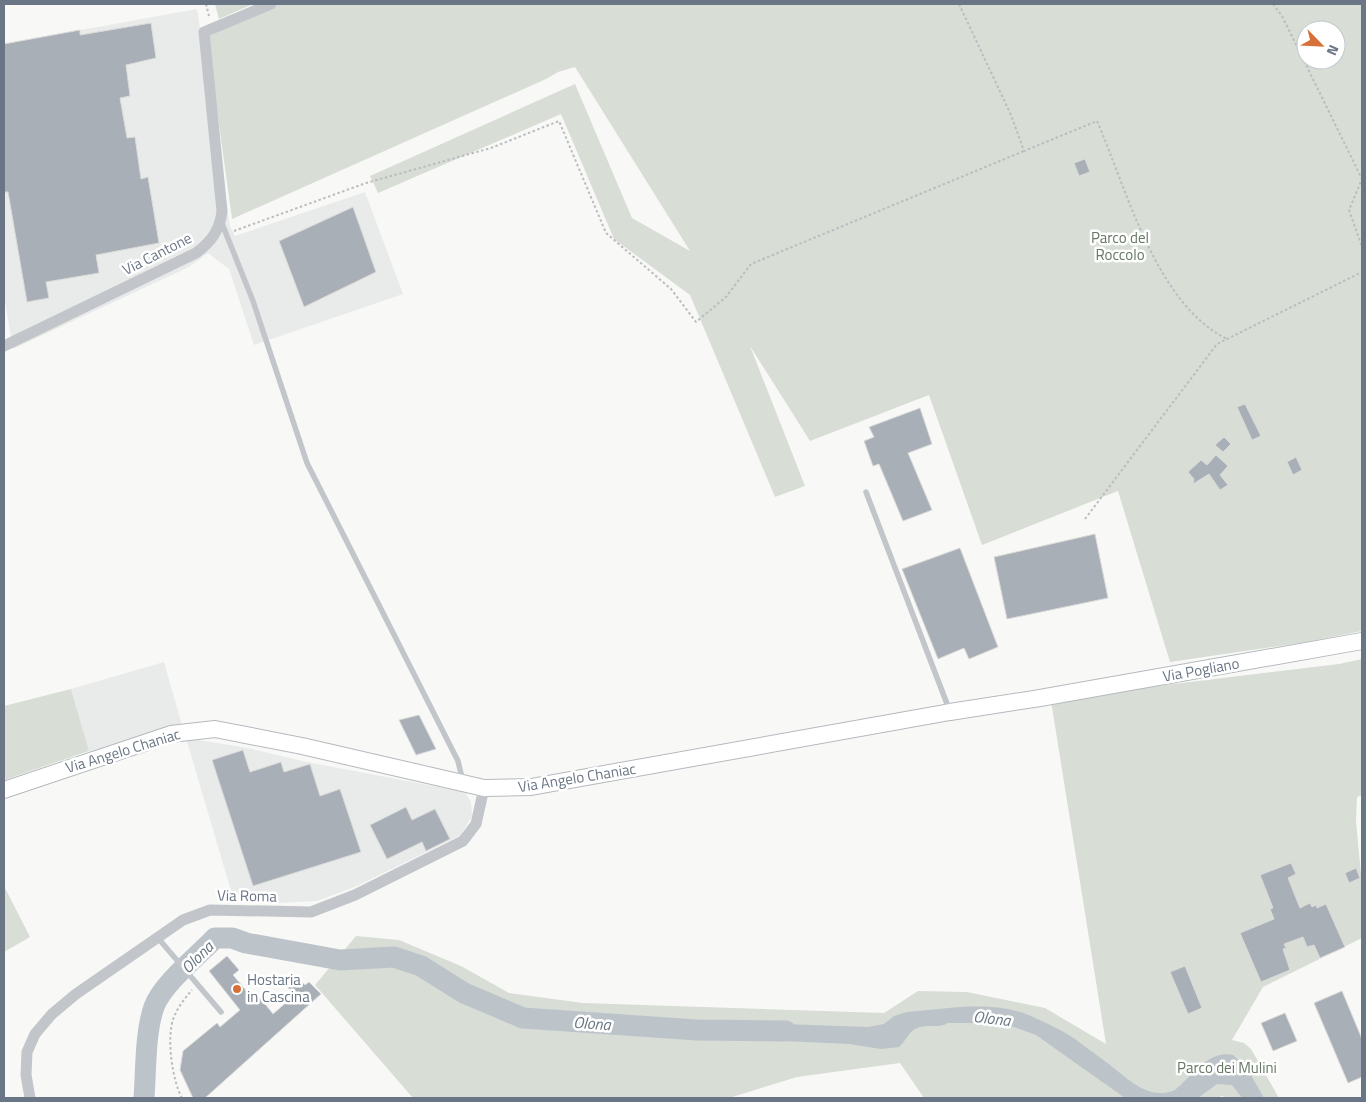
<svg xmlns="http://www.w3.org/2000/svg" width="1366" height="1102" viewBox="0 0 1366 1102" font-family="'Titillium Web',sans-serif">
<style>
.built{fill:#e9eaea}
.green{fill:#d8ddd6;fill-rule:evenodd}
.water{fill:#bcc4ca}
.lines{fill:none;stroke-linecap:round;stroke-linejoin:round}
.river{stroke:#bcc4ca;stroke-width:21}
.building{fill:#a9afb6;stroke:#dadad9}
.secondary-casing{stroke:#b5b9be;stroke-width:18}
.path{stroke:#babcbf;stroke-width:2;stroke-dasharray:2.5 2.5;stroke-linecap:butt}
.lane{stroke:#c2c5c9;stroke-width:5.5}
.street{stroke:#c2c5c9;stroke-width:11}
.secondary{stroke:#fff;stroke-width:16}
.poi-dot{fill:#d76f38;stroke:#fff;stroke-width:2}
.labels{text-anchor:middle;stroke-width:5;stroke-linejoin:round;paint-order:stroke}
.park-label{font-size:15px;fill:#667864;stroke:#fff}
.street-label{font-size:15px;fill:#6a7685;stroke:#fff}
.poi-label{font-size:15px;fill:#6a7685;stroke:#fff;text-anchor:start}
.water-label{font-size:16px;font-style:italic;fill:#667680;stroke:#fff}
</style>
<rect width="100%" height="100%" fill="#f8f9f6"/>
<!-- built -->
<g class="built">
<polygon points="197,9 230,226 235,236 365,192 403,294 254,345 229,269 208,253 189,267 13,349 4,295 4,44"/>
<polygon points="164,662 183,729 91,759 71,689"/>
<polygon points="186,738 248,748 307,762 465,792 471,802 472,816 461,835 357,886 317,901 277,903 234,901"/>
</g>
<!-- green -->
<g class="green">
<polygon points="215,4 253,4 219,19"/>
<path d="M273,4H1362V631L1307,642L1170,662L1118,491L982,545L929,395L810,441L750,346L805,486L775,497L690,295L614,239L561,114L378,193L370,176L575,84L632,218L690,251L575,67L558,72L546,79L232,219L207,37ZM1306,30H1336V60H1306Z"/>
<polygon points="1362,659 1362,795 1357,797 1356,821 1362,885 1362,938 1263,987 1232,1040 1244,1043 1251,1049 1279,1098 1231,1098 1221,1096 1218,1098 924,1098 900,1063 797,1077 729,1098 413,1098 315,985 356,936 399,940 461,966 509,993 583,1003 884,1013 918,991 967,992 1045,1008 1106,1044 1051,701 1157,686 1339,664"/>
<polygon points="71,689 89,751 4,780 4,706"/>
<polygon points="4,886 30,937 4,952"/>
</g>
<!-- water -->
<path class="water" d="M959,1007C984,1006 1008,1006 1031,1016C1046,1023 1062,1030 1075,1039C1085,1047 1096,1054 1106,1062C1126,1076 1147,1102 1175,1090C1192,1076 1209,1049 1233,1055L1247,1068L1264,1098H1242L1232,1085L1217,1084L1198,1098H1125L1036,1035L1014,1027L987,1023H948C938,1029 926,1023 915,1029C908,1033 905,1042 899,1047L881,1049L849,1044L762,1040L756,1023L868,1027L884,1024L894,1016L907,1012Z"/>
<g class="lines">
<!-- river -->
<path class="river" d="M144,1098C146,1071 145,1032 154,1007C162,984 198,956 215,938H232L246,943L340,960L394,957L421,966L464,993L523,1018L697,1030L786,1031"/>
</g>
<!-- building -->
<g class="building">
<polygon points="151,23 156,58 126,65 130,96 120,98 127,138 135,137 141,179 148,177 159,243 96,255 99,273 46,282 49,298 27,302 8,192 4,192 4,44 80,30 80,35"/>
<polygon points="1085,159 1090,172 1079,176 1074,163"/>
<polygon points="353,207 376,272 304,307 279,241"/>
<polygon points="1245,404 1261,436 1252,440 1237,407"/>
<polygon points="920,408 932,444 908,453 932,510 903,521 879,464 873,466 864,441 874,437 869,427"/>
<polygon points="1224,437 1231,444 1223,452 1215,445"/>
<polygon points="1216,455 1228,466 1220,475 1228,485 1220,490 1209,474 1193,484 1194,479 1188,472 1201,460 1207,465"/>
<polygon points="1296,457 1302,470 1293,475 1287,462"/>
<polygon points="1095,534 1108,598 1007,619 994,557"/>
<polygon points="960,548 998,647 969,659 964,648 938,659 902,569"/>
<polygon points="419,715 436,749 416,755 399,720"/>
<polygon points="243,750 250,772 281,762 284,772 310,764 320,796 340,789 361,852 253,886 212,760"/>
<polygon points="406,807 412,820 435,809 450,839 426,851 422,842 387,859 370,825"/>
<polygon points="1291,863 1296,874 1288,878 1300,908 1310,903 1312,907 1316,905 1317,908 1326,904 1345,947 1320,958 1314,945 1307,947 1303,937 1284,944 1286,948 1283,949 1290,970 1261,982 1240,933 1274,919 1270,909 1273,908 1260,875"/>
<polygon points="1356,868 1360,878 1349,883 1345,873"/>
<polygon points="227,956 239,970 233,975 253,999 258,995 273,1014 295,995 284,983 293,973 305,985 309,982 321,994 205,1098 193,1098 180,1070 183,1051 217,1023 220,1027 240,1010 209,971"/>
<polygon points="1185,966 1202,1008 1188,1014 1170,972"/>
<polygon points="1342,991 1362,1039 1362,1077 1348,1083 1314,1003"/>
<polygon points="1285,1013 1297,1041 1273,1051 1261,1023"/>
</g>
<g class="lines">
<!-- secondary casing -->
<g class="secondary-casing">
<polyline id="secondary" points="4,790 171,734 215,729 302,746 484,788 531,787 950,712 1040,698 1362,641"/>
</g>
<!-- path -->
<g class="path">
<polyline points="206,4 209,16"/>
<path d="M959,4L1011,115L1024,151L1097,121C1127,190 1156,304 1227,339"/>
<polyline points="1273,4 1282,16 1362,179 1349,210 1362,247"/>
<polyline points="234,231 366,183 491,148 559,121 606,233 671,289 696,322 726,297 751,264 1024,151"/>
<polyline points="1085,519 1217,344 1362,272"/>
<path d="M182,1098C172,1080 166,1036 174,1017C178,1007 185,998 192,990"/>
</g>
<!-- lane -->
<g class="lane">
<polyline points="221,221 253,301 307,463 458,761 463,782"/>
<polyline points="866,492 949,709"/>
<polyline points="158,938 221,1012"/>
</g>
<!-- street -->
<g class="street">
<path d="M4,346L196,253C211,242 220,230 222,211L204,32L271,4"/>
<polyline points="30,1098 26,1075 27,1052 35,1034 52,1014 76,994 183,920 210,910 311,912 355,895 463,841 476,824 484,788"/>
</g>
<!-- secondary -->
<use href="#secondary" class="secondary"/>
</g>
<!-- markers -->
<circle class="poi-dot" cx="237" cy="989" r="5"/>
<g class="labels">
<!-- park labels -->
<g class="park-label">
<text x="1120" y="243">Parco del<tspan x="1120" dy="17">Roccolo</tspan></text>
<text x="1227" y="1073">Parco dei Mulini</text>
</g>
<!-- street labels -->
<g class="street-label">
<text transform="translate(157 254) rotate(-27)" y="5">Via Cantone</text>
<text transform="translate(1201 670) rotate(-10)" y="5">Via Pogliano</text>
<text transform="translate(123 751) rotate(-17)" y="5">Via Angelo Chaniac</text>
<text transform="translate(577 778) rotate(-9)" y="5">Via Angelo Chaniac</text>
<text transform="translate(247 896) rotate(1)" y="5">Via Roma</text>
</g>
<!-- poi labels -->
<g class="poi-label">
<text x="247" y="985">Hostaria<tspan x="247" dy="17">in Cascina</tspan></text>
</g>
<!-- water labels -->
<g class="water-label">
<text transform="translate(197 957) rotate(-45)" y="6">Olona</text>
<text transform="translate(992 1018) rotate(7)" y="6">Olona</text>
<text transform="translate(592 1023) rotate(4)" y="6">Olona</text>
</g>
</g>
<!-- border -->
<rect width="1366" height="1102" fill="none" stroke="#6a7685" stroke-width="10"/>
<!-- north arrow -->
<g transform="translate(1321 45) rotate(114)"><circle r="24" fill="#ffffff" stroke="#c3c8ce"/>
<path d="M0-4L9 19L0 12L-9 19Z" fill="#d76f38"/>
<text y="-8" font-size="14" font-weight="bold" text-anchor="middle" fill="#6a7685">N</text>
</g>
</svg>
